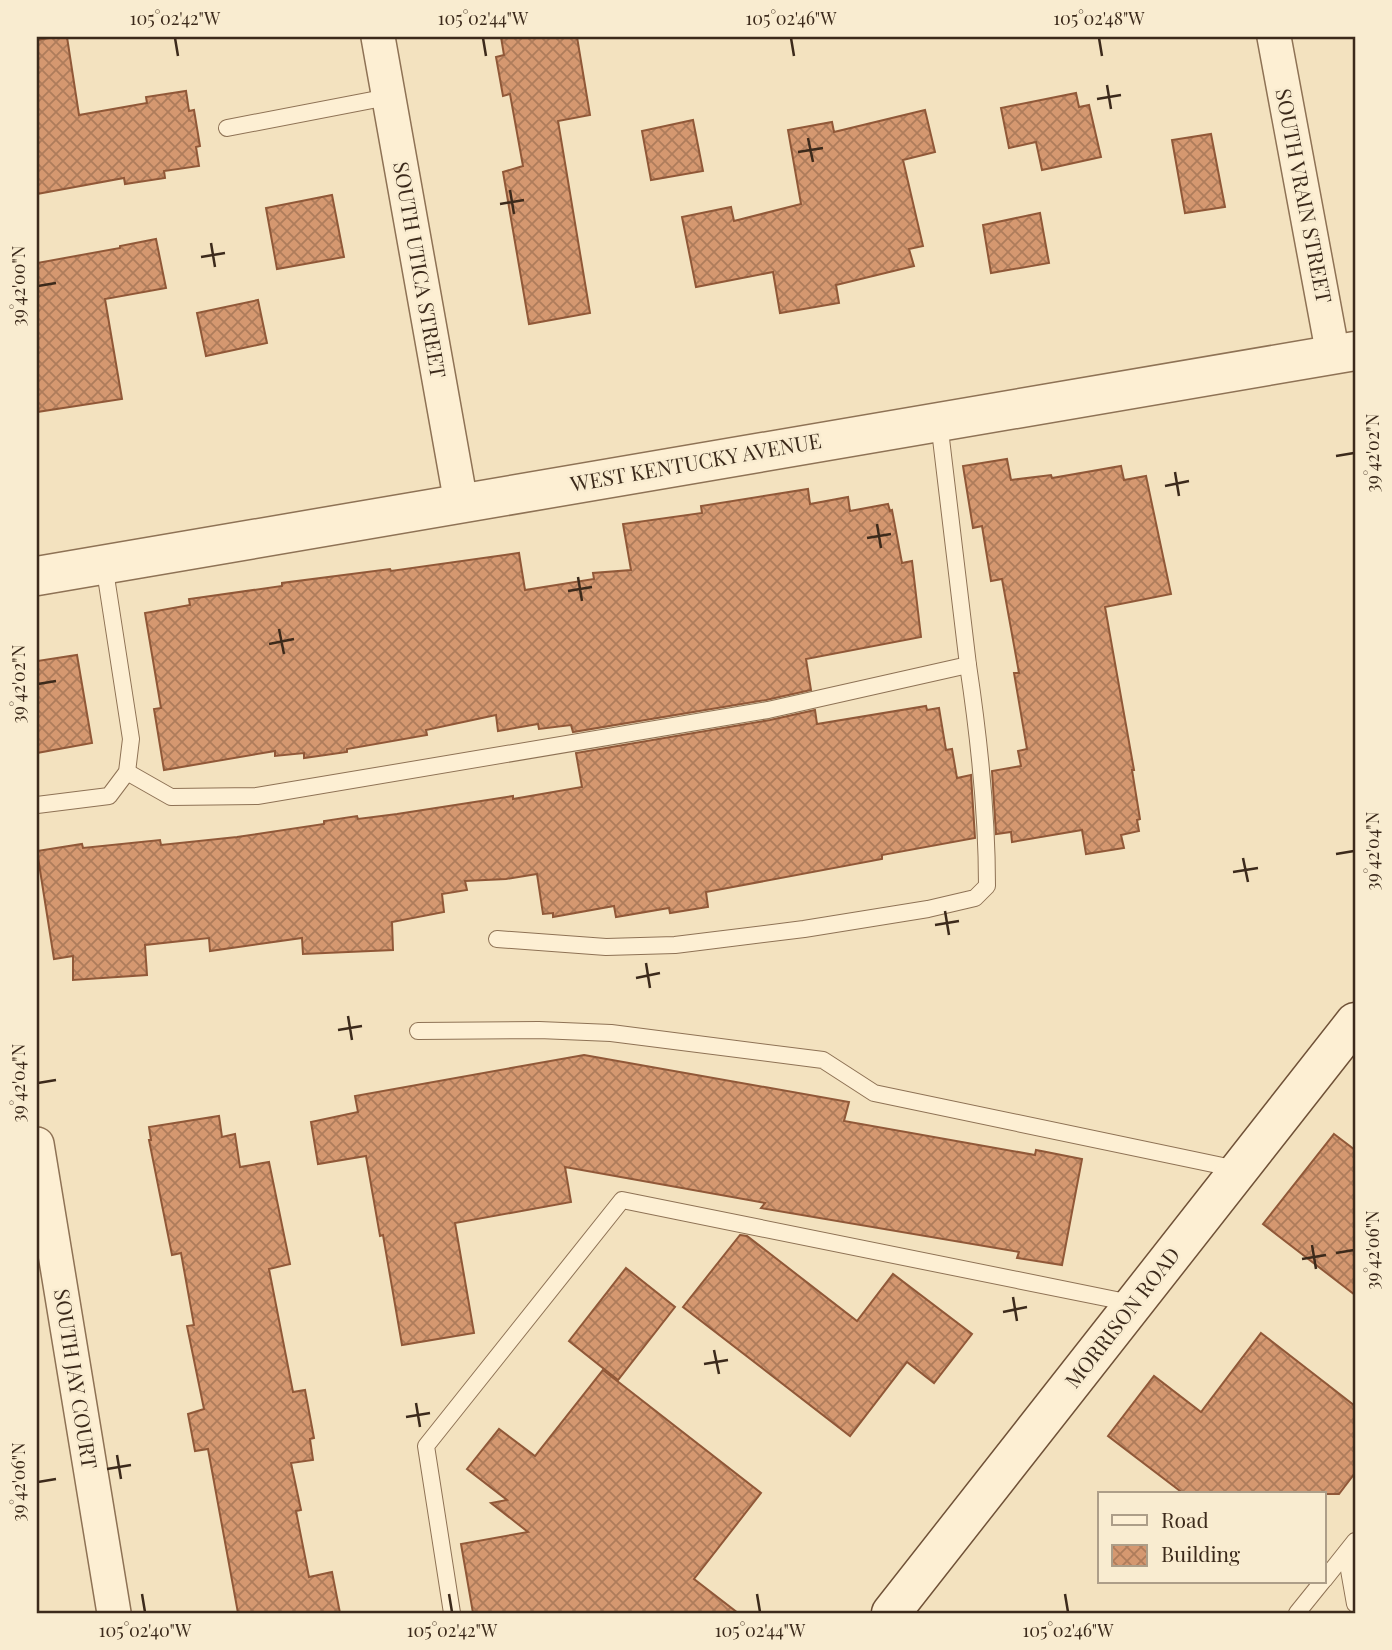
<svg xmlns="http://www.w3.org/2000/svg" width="1392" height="1650" viewBox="0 0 1392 1650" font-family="'Playfair Display',serif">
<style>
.building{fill:url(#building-cross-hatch);stroke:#905838;stroke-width:2}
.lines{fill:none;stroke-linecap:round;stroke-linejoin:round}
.service-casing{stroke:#8e7255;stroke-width:18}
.minor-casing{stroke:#8e7255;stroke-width:36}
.tertiary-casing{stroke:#8e7255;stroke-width:41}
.secondary-casing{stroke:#705238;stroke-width:41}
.service{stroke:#fdefd3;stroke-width:16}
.minor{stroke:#fdefd3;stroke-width:33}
.tertiary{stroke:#fdefd3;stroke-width:38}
.secondary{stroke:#fdefd3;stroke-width:38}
.ticks{fill:none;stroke:#3c2a1b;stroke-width:2.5}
.labels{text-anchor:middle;stroke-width:5;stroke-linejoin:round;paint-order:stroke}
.street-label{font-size:21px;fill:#3c2a1b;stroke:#f9ecd0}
.neatline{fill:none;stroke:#3c2a1b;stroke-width:2.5}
.ticks-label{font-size:18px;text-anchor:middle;fill:#3c2a1b}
</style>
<defs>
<pattern id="building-cross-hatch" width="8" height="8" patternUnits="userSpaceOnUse" patternTransform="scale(1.75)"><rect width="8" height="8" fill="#d59870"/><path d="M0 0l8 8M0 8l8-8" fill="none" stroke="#ae7c5b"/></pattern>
</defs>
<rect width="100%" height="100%" fill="#f3e2bf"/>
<!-- building -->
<g class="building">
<polygon points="55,37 67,37 79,115 147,103 146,97 186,91 189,111 194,110 200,146 196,147 199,166 164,171 165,178 125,184 124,178 37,194 37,40"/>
<polygon points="501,37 577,37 590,115 558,121 590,313 529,324 503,172 523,166 510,94 503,96 496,57 504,55"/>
<polygon points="1076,93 1079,107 1089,105 1101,157 1042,170 1036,142 1009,148 1001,108"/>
<polygon points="925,110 935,152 903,160 923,246 909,249 914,266 836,285 839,303 780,313 773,272 696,287 682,217 731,207 734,221 801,204 788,130 832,122 834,132"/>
<polygon points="693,120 703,171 651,180 642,131"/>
<polygon points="1211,134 1225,207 1185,213 1172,140"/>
<polygon points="332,195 344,257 277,269 266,208"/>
<polygon points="1040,213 1049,263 991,273 983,225"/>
<polygon points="156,239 166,288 105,299 122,399 37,412 37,263 120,248 120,246"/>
<polygon points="258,300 267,343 206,356 197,313"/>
<polygon points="1007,459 1011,480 1051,475 1052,478 1121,466 1124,480 1146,476 1171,594 1105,607 1134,770 1132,770 1140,819 1137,820 1139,831 1121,835 1124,848 1086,854 1082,830 1012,842 1011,832 996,834 992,771 1021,766 1018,751 1027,749 1014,673 1019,673 1002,579 991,581 982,526 973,528 963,466"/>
<polygon points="808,489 810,504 848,497 850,511 888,504 890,511 892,510 902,563 912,561 921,637 806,659 811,690 766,700 573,732 571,725 539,729 538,724 498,731 496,715 426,730 427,735 347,749 347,752 304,758 304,753 275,756 275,751 164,770 154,709 161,708 145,613 190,605 189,599 282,586 282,583 390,569 391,571 519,553 525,590 594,579 593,573 631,570 623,524 702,513 701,506"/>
<polygon points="77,655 92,743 37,753 37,661"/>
<polygon points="926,706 927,710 939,708 946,750 952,749 957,778 971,775 975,838 882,855 882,859 706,892 708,907 670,913 669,908 616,917 614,906 553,917 553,913 543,914 537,874 506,879 465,881 467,890 442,894 444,912 392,922 393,950 303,954 302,938 210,951 209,938 145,945 147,975 73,980 73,956 54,959 37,851 82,844 83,848 160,840 161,845 237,837 324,824 324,821 357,816 358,819 397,814 513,796 513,799 582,787 576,753 770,720 815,710 817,724"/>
<polygon points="584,1055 849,1102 844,1121 1035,1155 1036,1150 1082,1159 1062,1265 1017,1258 1019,1252 761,1208 765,1203 565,1167 571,1202 455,1223 474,1333 402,1345 383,1235 380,1236 366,1156 318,1164 311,1122 358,1112 355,1096"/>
<polygon points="219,1116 222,1137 235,1134 240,1167 269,1162 290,1264 269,1269 293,1392 305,1390 314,1438 310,1439 313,1460 291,1463 301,1510 296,1511 309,1577 332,1572 340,1613 238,1613 208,1449 195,1451 188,1414 204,1409 187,1326 194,1325 181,1253 172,1255 149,1140 151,1140 149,1127"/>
<polygon points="1334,1134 1355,1150 1355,1295 1263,1224"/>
<polygon points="740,1235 747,1236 857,1321 893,1274 972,1334 934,1383 907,1362 850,1436 683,1307"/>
<polygon points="626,1268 675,1307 618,1380 569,1341"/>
<polygon points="1261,1333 1355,1406 1355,1473 1339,1494 1184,1494 1108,1436 1154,1376 1201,1412"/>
<polygon points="603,1370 761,1493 694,1579 738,1613 473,1613 461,1544 528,1532 491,1503 507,1500 467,1469 499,1429 535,1456"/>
</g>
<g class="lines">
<!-- service casing -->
<g class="service-casing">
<g id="service">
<polyline points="227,128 388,97"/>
<polyline points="127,772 171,797 257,796 768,710 968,665 939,422"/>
<polyline points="37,805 109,796 127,772 131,739 104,564"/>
<path d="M497,939L606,947L675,945L804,929L928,909L975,898L987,886C987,812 979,738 968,665"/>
<polyline points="418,1031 539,1030 611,1033 823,1060 874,1093 1237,1169"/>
<polyline points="1346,1553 1355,1604"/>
<polyline points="1324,1580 1355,1541"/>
<polyline points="452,1613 426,1446 622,1200 1131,1303"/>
<polyline points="1297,1613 1322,1582"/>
</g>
</g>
<!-- minor casing -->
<g class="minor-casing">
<g id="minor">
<polyline points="378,37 461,503"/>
<polyline points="1274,37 1333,355"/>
<polyline points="37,1144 114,1613"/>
</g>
</g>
<!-- tertiary casing -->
<g class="tertiary-casing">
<polyline id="tertiary" points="37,576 1355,351"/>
</g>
<!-- secondary casing -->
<g class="secondary-casing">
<polyline id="secondary" points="891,1613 1355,1022"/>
</g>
<!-- service -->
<use href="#service" class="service"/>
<!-- minor -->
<use href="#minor" class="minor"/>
<!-- tertiary -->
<use href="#tertiary" class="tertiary"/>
<!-- secondary -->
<use href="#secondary" class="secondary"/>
</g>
<!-- ticks -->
<path class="ticks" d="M175,38L178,56M483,38L486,56M791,38L794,56M1099,38L1102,56M1107,85L1111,109M1097,99L1121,95M808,138L813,162M798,152L823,148M510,190L514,214M500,204L524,200M211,243L215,267M201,257L225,253M38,286L56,283M1336,456L1354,453M1175,472L1179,496M1165,486L1189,481M877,524L881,548M867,538L891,534M578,577L582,601M568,591L592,587M279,629L284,654M269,644L294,639M38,684L56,681M1336,854L1354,851M1243,858L1248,882M1233,872L1258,868M945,911L949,935M935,925L959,921M646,963L650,988M636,978L660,973M348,1016L352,1040M338,1030L362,1026M38,1083L56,1080M1312,1245L1316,1269M1336,1253L1354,1250M1302,1259L1326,1255M1013,1297L1017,1321M1003,1312L1027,1307M714,1350L719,1374M704,1364L728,1360M416,1403L420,1427M406,1417L430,1413M117,1455L121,1479M107,1469L131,1465M38,1482L56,1479M142,1594L145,1612M449,1594L452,1612M757,1594L760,1612M1065,1594L1068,1612"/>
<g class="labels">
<!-- street labels -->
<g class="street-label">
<text transform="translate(1303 196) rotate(79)" y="7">SOUTH VRAIN STREET</text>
<text transform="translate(419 270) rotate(80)" y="7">SOUTH UTICA STREET</text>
<text transform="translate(696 463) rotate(-10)" y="7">WEST KENTUCKY AVENUE</text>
<text transform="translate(1123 1318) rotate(-52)" y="7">MORRISON ROAD</text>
<text transform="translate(75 1379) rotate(81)" y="7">SOUTH JAY COURT</text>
</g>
</g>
<!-- border -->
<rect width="1392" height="1650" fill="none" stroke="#f9ecd0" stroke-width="77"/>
<!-- legend -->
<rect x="1098" y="1492" width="228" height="91" fill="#f9ecd0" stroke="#ad9e88" stroke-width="2"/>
<rect x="1112" y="1515" width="35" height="10" fill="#fdefd3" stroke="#ad9e88" stroke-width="2"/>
<text x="1161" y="1528" font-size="21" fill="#3c2a1b">Road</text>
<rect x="1112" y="1545" width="35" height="21" fill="url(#building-cross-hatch)" stroke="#ad9e88" stroke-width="2"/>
<text x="1161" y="1562" font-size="21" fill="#3c2a1b">Building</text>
<rect x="38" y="38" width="1316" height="1574" class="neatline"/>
<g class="ticks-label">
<text x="175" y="25">105°02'42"W</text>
<text x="483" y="25">105°02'44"W</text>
<text x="791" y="25">105°02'46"W</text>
<text x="1099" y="25">105°02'48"W</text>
<text transform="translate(19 286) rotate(-90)" y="6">39°42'00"N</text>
<text transform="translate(1373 453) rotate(-90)" y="6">39°42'02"N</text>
<text transform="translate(19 684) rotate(-90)" y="6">39°42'02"N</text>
<text transform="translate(1373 851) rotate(-90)" y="6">39°42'04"N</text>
<text transform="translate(19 1083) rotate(-90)" y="6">39°42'04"N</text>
<text transform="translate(1373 1250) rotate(-90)" y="6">39°42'06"N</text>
<text transform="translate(19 1482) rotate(-90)" y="6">39°42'06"N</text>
<text x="145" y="1637">105°02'40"W</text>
<text x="452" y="1637">105°02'42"W</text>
<text x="760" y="1637">105°02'44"W</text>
<text x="1068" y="1637">105°02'46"W</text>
</g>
</svg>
